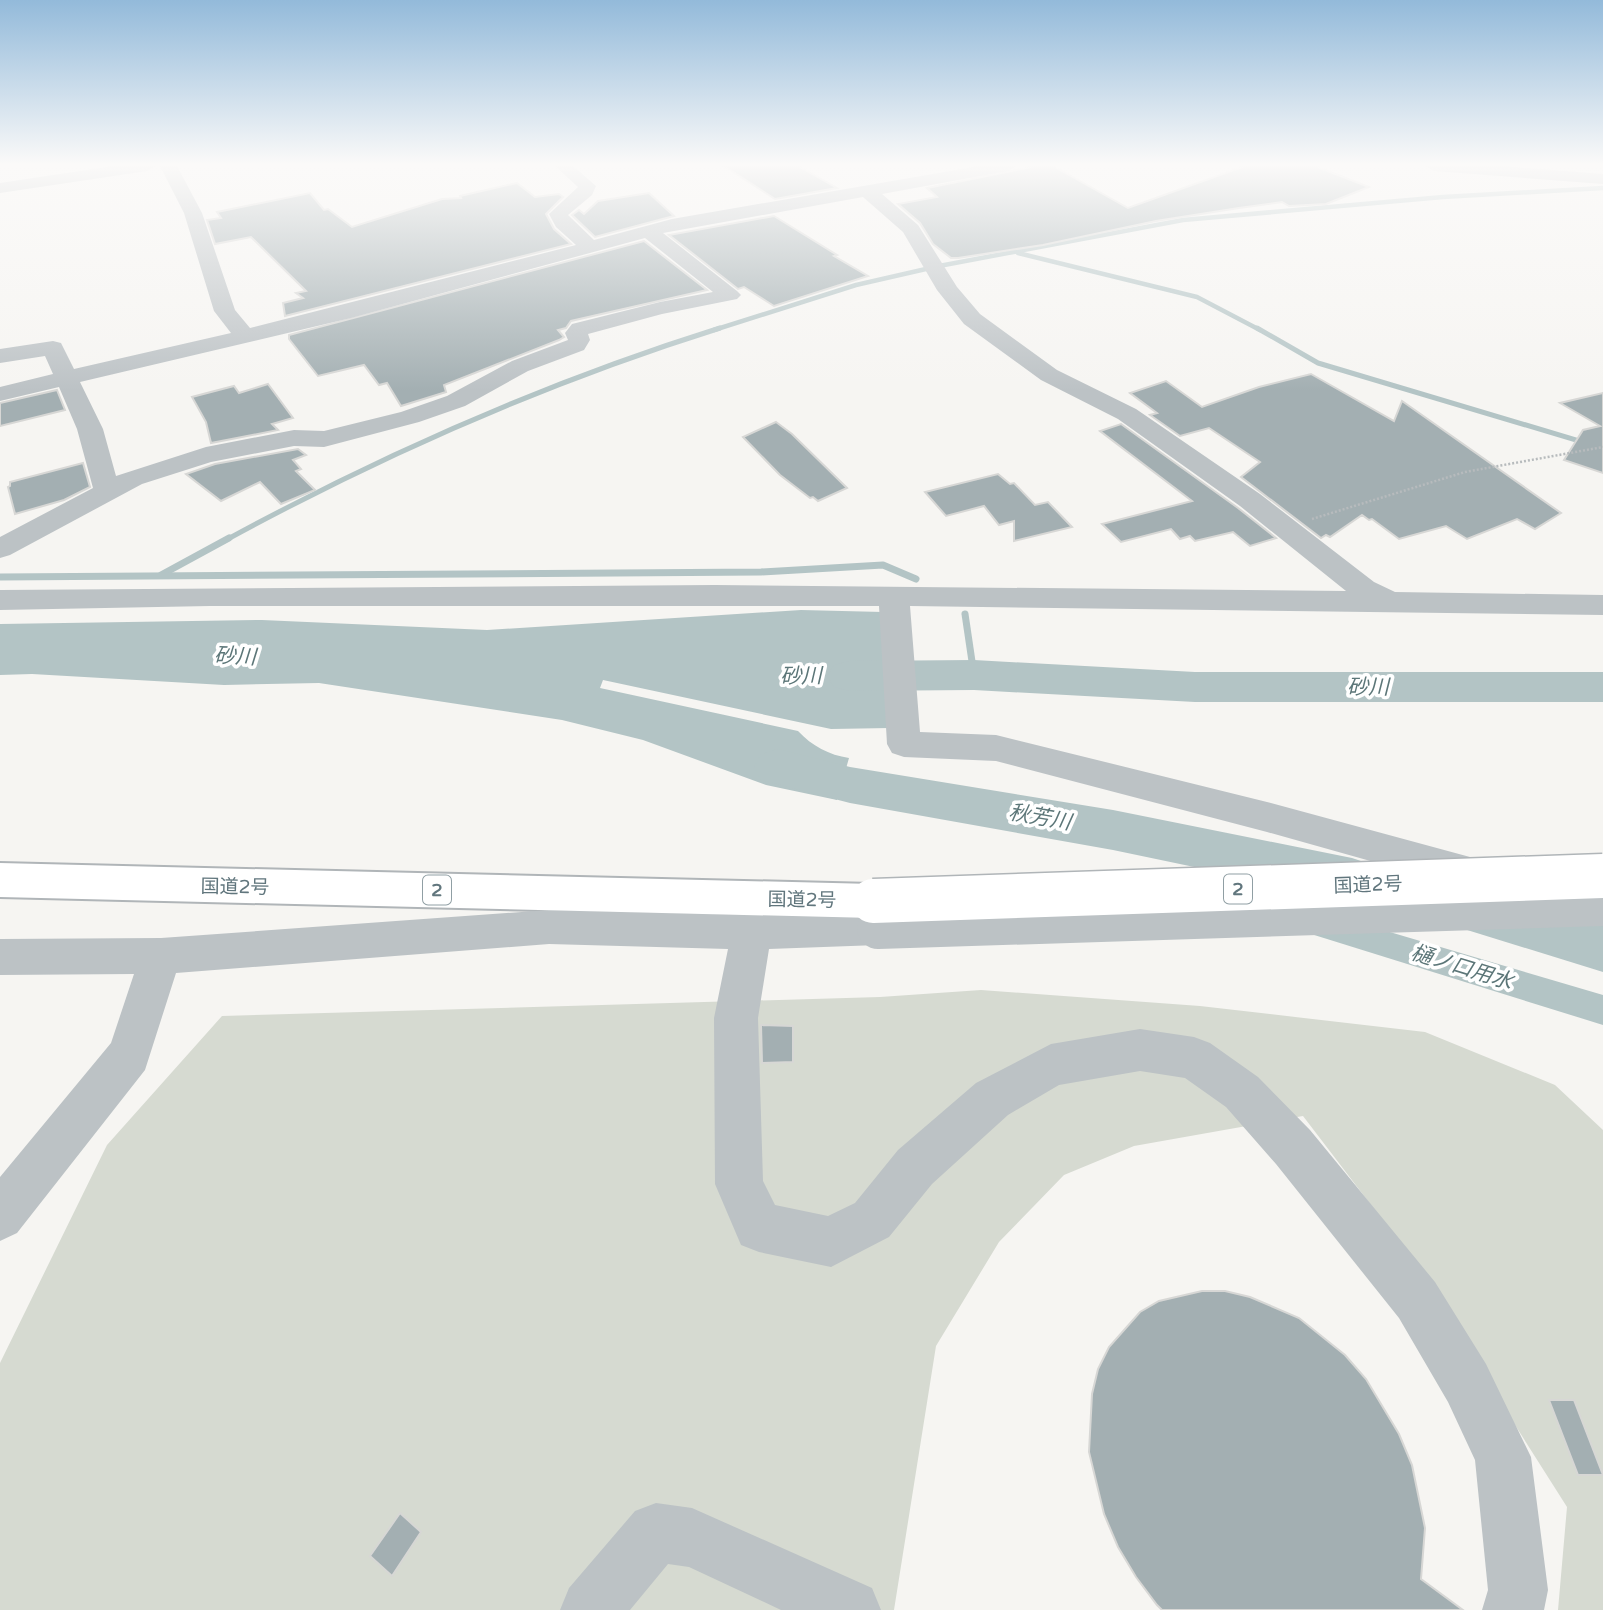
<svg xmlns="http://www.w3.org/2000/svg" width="1603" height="1610" viewBox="0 0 1603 1610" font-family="'Varela Round','Noto Sans JP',sans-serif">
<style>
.green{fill:#d6dad1}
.water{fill:#b3c4c5}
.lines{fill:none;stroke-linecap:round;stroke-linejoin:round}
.stream-far2{stroke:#b3c4c5;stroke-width:4.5}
.stream-far1{stroke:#b3c4c5;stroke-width:5}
.stream{stroke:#b3c4c5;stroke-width:7}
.canal{fill:#b3c4c5;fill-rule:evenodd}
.river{fill:#b3c4c5;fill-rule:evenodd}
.building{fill:#a3afb2;stroke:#d7d7d5;stroke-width:2}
.highway-casing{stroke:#b0b5b8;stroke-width:4}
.path{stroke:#b7bbbd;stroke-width:2.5;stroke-dasharray:2 2;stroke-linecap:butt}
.minor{fill:#bcc2c5;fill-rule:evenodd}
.highway{fill:#fff;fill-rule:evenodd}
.highway-bridge-casing{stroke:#b0b5b8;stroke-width:47;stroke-linecap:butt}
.minor-bridge{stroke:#bcc2c5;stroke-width:42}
.highway-bridge{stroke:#fff;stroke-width:44}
.labels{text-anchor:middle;stroke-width:7;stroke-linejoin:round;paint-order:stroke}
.shield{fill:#fff;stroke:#909fa4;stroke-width:2}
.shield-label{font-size:18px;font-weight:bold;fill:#61767d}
.street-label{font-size:19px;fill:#61767d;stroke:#fff}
.water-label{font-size:21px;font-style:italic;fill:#5c7678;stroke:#fff}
</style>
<rect width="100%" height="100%" fill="#f6f5f2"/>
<!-- green -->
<polygon class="green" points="981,990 1200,1006 1425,1032 1555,1085 1603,1130 1603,1610 1558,1610 1567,1507 1397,1239 1303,1116 1134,1146 1064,1175 999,1242 936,1346 894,1610 0,1610 0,1363 107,1145 222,1016 880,997"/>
<!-- water -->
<path class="water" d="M801,610L883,612L890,728L831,729L603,680L600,688L798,731C812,746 829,755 849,758L837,800L766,785L643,740L562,720L319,683L224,685L32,674L0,675V624L262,620L487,630Z"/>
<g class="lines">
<!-- stream-far2 -->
<g class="stream-far2">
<polyline points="1018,253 1197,297 1260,330"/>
<polyline points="714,330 856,285 939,266 1183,220 1443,197 1603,188"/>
</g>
<!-- stream-far1 -->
<g class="stream-far1">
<polyline points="1257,328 1318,363 1603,448"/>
<path d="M226,540C384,454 548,382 720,328"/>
</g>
<!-- stream -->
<g class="stream">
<polyline points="161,575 229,538"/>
<polyline points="0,577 761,572 883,565 916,579"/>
<polyline points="965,614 974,675"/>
</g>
<!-- canal -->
<polygon class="canal" points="1322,912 1603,995 1603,1025 1311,934 1307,925 1311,916"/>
<!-- river -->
<g class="river">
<polygon points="974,660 1195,672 1603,672 1603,702 1195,702 974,690 849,691 834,687 827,676 834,665 849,661"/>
<polygon points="778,749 850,767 1113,810 1352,858 1370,864 1378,879 1370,894 1352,900 1113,850 850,803 761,780 754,767 761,754"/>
<polygon points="1470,887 1603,924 1603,972 1451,925 1443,909 1451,893"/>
</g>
</g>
<!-- building -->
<g class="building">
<polygon points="724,166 798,166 837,188 775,199"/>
<polygon points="1036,166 1053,166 1128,208 1245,166 1315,166 1369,187 1326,204 1289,206 1282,202 1239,208 1156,221 1043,245 958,258 951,258 933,244 920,223 898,204 937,197 927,188"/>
<polygon points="517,183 535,197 559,194 563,197 546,214 554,229 571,244 285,316 283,303 303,298 296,293 306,291 251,237 215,244 207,220 221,218 217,212 310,193 324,210 328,209 352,227 442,199 461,198 460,196"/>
<polygon points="649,193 674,216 595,237 572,215 579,210 584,214 598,201"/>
<polygon points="774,216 837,255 834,256 868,276 774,306 744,287 738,289 669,235"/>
<polygon points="644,241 707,290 571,321 566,328 558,330 564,337 559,340 444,385 446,392 401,406 387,383 379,385 364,365 318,376 289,339 289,335"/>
<polygon points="1311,374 1394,421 1402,401 1561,513 1535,529 1517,519 1467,539 1446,526 1399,539 1372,519 1369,520 1362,515 1330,537 1326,535 1321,538 1241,477 1260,462 1209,428 1180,436 1150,415 1157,413 1130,393 1166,381 1202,407 1259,387"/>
<polygon points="268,384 293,418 272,424 278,430 211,443 206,422 192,397 234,386 239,393"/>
<polygon points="57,390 65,410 0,426 0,403"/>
<polygon points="1603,393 1603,473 1564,460 1583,430 1600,426 1560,403"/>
<polygon points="776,422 792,434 847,488 818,501 813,497 810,498 780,475 743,437"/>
<polygon points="1121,424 1238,508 1276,538 1250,546 1233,532 1195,541 1190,536 1180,539 1171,529 1121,542 1102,524 1192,501 1100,431"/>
<polygon points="298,449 306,455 293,460 301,469 296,471 315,490 281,504 260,482 221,501 186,474 215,464"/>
<polygon points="83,463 90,487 64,500 15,514 8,487 10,486 10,482"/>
<polygon points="998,474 1010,484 1014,483 1035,505 1048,502 1072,527 1014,541 1014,521 999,525 984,506 946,516 925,492"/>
<polygon points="761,1025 793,1026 793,1062 762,1063"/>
<polygon points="1202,1291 1225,1291 1250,1297 1299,1318 1345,1355 1366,1379 1399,1434 1412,1465 1425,1528 1421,1579 1463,1610 1162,1610 1157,1605 1136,1577 1118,1547 1104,1514 1089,1452 1092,1394 1098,1369 1109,1347 1140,1312 1159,1301"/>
<polygon points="1549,1400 1574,1400 1603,1475 1578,1475"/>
<polygon points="400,1513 421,1532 392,1576 370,1556"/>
</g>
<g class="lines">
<!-- highway casing -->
<g class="highway-casing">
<polygon id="highway" points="0,863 873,884 888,889 894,901 888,913 873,918 0,897"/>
</g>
<!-- path -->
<polyline class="path" points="1312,519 1465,472 1603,447"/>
<!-- minor -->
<g class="minor">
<polygon points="113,166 156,166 147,171 0,193 0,183"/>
<path d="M160,166H177L202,213L235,310L250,328L576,245L556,227L549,214L578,187L555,166H573L596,186L592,195L568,215L594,240L672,219L979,166H1016L1008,171L882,194L918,225L957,287L980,314L1057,370L1136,409L1260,494L1374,582L1395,592L1603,595V615L910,606L920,732L996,735L1267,802L1470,857L1484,862L1489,873L1484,884L1470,889L1267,832L996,761L904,757L892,753L887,744L879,606H210L0,610V590L715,585L1346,591L1240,506L1118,419L1041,380L964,324L937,290L903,232L863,197L663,233L737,291L741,295L737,299L662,314L588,334L590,340L584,350L528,371L465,406L419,422L324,447L294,446L211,462L142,484L10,555L0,558V537L93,488L77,429L59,387L0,401V387L53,374L45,356L0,363V349L53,341L61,343L74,369L231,333L214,311L184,213ZM645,238L713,292L660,302L572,324L565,333L568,340L512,361L447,396L401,412L324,431L294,430L206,447L116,476L103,429L80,382L351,318Z"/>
<polygon points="1425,166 1500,166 1603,174 1603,184 1434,171"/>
<polygon points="549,910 752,915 878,911 892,916 898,928 892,940 878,945 769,949 758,1018 763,1181 775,1205 828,1216 855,1203 898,1150 976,1083 1051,1044 1140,1029 1194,1037 1210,1043 1258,1077 1310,1130 1435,1282 1486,1364 1531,1457 1548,1590 1544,1610 1482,1610 1488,1590 1475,1460 1448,1402 1399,1318 1276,1164 1226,1107 1185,1078 1140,1071 1059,1085 1008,1115 932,1184 889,1237 831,1267 759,1252 741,1245 715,1184 714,1018 728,949 549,944 176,973 145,1070 17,1233 0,1241 0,1177 111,1043 134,974 0,975 0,939 161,938"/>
<polygon points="656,1503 692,1508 872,1588 881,1610 781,1610 689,1567 668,1564 630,1610 560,1610 569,1588 635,1511"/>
</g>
<!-- highway -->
<use href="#highway" class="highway"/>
<!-- highway-bridge casing -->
<g class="highway-bridge-casing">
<polyline id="highway-bridge" points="873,901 1603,876"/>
</g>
<!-- minor-bridge -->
<polyline class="minor-bridge" points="878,928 1603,905"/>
<!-- highway-bridge -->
<use href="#highway-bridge" class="highway-bridge"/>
</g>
<!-- sky -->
<linearGradient id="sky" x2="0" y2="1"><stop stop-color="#93bada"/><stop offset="0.42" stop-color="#fbfaf9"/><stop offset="1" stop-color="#fbfaf9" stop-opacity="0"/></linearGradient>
<rect width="1603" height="391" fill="url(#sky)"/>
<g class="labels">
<!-- shield labels -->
<g class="shield">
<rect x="1224" y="874.5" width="28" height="29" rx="5"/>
<rect x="423" y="875.5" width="28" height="29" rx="5"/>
</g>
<g class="shield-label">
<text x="1238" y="895">2</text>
<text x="437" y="896">2</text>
</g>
<!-- street labels -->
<g class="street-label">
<text transform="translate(1368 884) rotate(-2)" y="7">国道2号</text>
<text transform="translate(235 886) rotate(1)" y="7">国道2号</text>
<text transform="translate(802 899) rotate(1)" y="7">国道2号</text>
</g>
<!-- water labels -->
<g class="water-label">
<text transform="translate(235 656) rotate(3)" y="7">砂川</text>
<text transform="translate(801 676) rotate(-1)" y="7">砂川</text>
<text x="1368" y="694">砂川</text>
<text transform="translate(1040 817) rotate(10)" y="7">秋芳川</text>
<text transform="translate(1462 967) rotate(17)" y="7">樋ノ口用水</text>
</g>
</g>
</svg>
